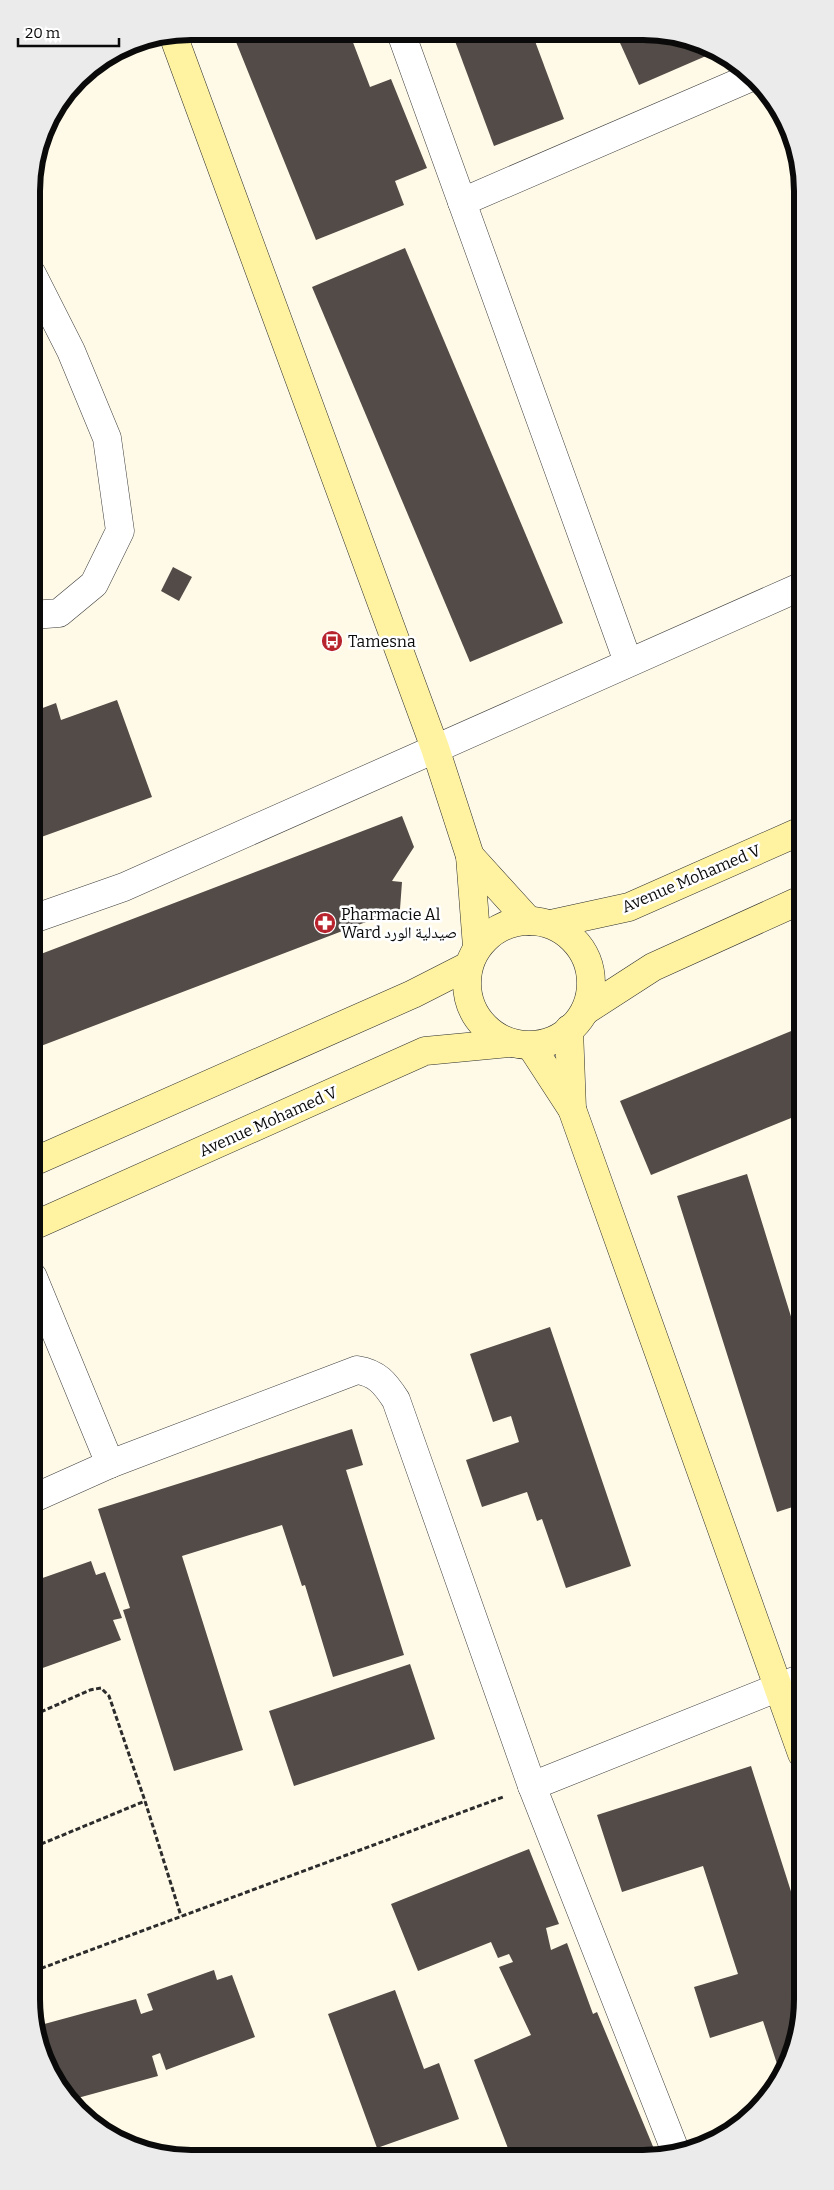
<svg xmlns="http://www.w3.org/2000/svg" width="834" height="2190" viewBox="0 0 834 2190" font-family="Bitter,'Noto Naskh Arabic',serif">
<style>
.building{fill:#524b47}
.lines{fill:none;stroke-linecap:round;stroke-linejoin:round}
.street-casing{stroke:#3d3d3d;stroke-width:29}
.secondary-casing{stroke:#2c2c2c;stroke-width:29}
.path{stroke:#2c2c2c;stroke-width:3;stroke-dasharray:5 2.5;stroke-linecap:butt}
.street{stroke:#fff;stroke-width:28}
.secondary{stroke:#fff3a2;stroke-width:28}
.labels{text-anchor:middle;stroke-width:5;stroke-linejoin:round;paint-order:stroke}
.poi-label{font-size:16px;fill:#0a0a0a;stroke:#fff;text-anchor:start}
.street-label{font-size:16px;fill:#0a0a0a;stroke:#fff}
.rim{fill:none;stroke:#0a0a0a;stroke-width:6}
</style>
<rect width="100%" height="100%" fill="#fffae7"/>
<!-- building -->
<g class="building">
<polygon points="232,32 349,32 370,87 391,79 427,168 395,181 404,205 316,240"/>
<polygon points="452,33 532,33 564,119 494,146"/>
<polygon points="616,34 675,34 700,44 706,56 639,85"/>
<polygon points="405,248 563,623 470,662 312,287"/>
<polygon points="173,567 192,577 179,601 161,591"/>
<polygon points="117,700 152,797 33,840 32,712 56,703 61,720"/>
<polygon points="402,816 414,847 392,881 402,882 400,909 33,1049 33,957"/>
<polygon points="801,1027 801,1114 651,1175 620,1101"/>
<polygon points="747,1174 797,1336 801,1335 802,1504 777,1512 677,1196"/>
<polygon points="550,1327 631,1566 566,1588 542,1519 537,1521 527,1492 482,1507 466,1460 519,1442 511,1416 493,1422 470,1354"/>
<polygon points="352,1429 363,1465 346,1470 404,1655 333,1677 305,1585 302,1586 282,1525 182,1556 243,1750 174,1771 123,1610 130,1608 98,1509"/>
<polygon points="91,1561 96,1575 105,1572 122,1618 113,1620 121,1640 37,1670 34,1659 34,1581"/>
<polygon points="410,1664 435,1739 294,1786 269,1711"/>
<polygon points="751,1766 802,1926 802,2009 791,2060 781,2076 763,2021 710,2038 694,1987 738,1974 703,1866 622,1892 597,1815"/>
<polygon points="529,1849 559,1924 546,1928 551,1950 567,1943 593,2014 597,2012 657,2156 511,2156 474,2060 531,2035 499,1967 513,1962 509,1954 498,1958 491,1942 418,1971 391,1904"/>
<polygon points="214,1970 217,1980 232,1975 255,2037 166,2070 160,2053 152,2056 158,2076 74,2099 71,2087 61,2089 52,2079 40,2046 37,2026 136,1999 141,2014 153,2010 147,1994"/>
<polygon points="395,1990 424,2069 439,2063 459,2119 377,2148 328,2014"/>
</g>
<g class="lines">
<!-- street casing -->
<g class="street-casing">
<g id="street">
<polyline points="401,33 628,662"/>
<polyline points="462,202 754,76"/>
<polyline points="32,274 71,351 107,438 120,531 94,584 59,613 32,615"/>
<polyline points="33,919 124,887 800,587"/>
<polyline points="33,1277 110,1464"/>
<path d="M34,1498L110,1464L357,1370C377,1373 385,1383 396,1400L532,1786L677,2155"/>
<polyline points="532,1786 802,1678"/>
</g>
</g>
<!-- secondary casing -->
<g class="secondary-casing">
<g id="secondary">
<polyline points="173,35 435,748 470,856 477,947"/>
<polyline points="470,856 529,921"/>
<circle cx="529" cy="983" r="62"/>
<polyline points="551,924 629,907 801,831"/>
<polyline points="585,1011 653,967 801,900"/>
<polyline points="569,1029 572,1109"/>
<polyline points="531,1046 572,1109 802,1754"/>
<polyline points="33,1162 413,994 468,966"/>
<polyline points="33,1226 425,1051 510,1043"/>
</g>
</g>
<!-- path -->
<g class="path">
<polyline points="34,1715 90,1690 101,1688 109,1696 145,1801 181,1916"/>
<polyline points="34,1847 145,1801"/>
<polyline points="34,1971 503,1797"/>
</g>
<!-- street -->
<use href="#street" class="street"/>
<!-- secondary -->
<use href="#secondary" class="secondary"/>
</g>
<!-- icons -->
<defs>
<g id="bus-disc" transform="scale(1.125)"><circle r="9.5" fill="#b8242e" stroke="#fff"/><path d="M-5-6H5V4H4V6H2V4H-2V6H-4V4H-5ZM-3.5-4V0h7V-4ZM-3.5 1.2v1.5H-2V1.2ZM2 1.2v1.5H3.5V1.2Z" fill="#fff"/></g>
<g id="pharmacy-disc" transform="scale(1.125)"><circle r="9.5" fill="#b8242e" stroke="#fff"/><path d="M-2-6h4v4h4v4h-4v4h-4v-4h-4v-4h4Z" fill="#fff"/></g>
</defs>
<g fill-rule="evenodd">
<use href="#bus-disc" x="332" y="641"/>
<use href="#pharmacy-disc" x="325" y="923"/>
</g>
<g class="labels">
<!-- poi labels -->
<g class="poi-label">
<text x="348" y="647">Tamesna</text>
<text x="341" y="920">Pharmacie Al<tspan x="341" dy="18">Ward صيدلية الورد</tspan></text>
</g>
<!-- street labels -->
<g class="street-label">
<text transform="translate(691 878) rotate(-23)" y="6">Avenue Mohamed V</text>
<text transform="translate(268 1121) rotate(-24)" y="6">Avenue Mohamed V</text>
</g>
</g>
<!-- crop -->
<path d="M0 0H834V2190H0ZM191 40H643A151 151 0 0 1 794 191V1999A151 151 0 0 1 643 2150H191A151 151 0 0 1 40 1999V191A151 151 0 0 1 191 40Z" fill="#ebebeb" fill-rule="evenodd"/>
<path class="rim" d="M191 40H643A151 151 0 0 1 794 191V1999A151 151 0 0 1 643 2150H191A151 151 0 0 1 40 1999V191A151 151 0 0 1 191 40Z"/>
<!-- scale -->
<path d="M18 38v8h101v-8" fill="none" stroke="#0a0a0a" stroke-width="2.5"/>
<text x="25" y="38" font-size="15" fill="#0a0a0a" stroke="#ffffff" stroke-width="4" paint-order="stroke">20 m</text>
</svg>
